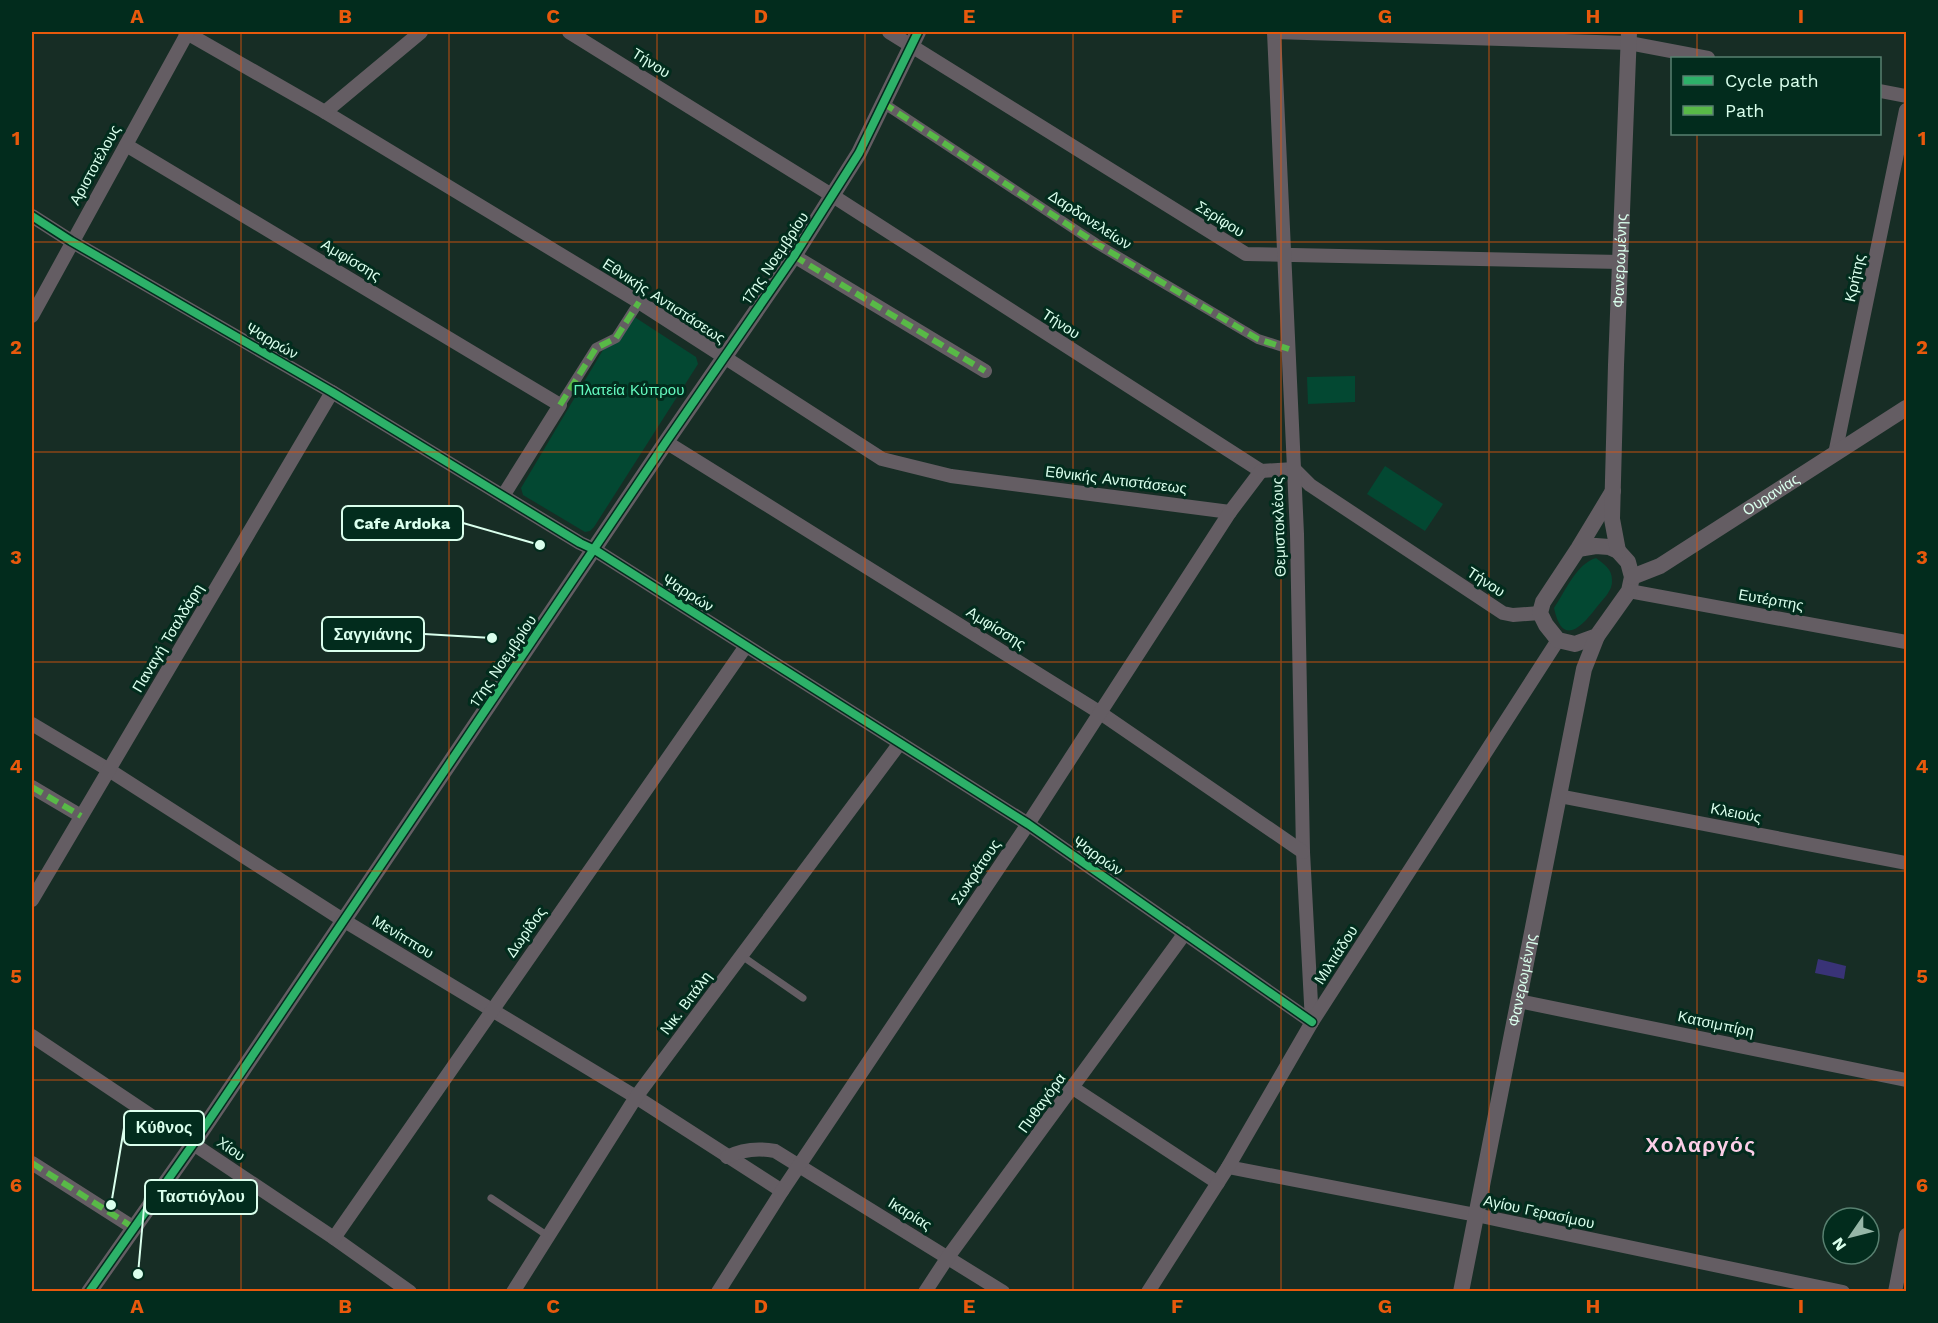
<svg xmlns="http://www.w3.org/2000/svg" width="1938" height="1323" viewBox="0 0 1938 1323" font-family="'Work Sans',sans-serif">
<style>
.green{fill:#034832}
.water{fill:#393377}
.lines{fill:none;stroke-linecap:round;stroke-linejoin:round}
.service{stroke:#645d63;stroke-width:7}
.pedestrian{stroke:#645d63;stroke-width:10}
.minor{stroke:#645d63;stroke-width:14}
.tertiary{stroke:#645d63;stroke-width:16}
.quiet{stroke:#58b947;stroke-width:6;stroke-dasharray:12 6;stroke-linecap:butt}
.cycleway-casing{stroke:#022c1d;stroke-width:11}
.cycleway{stroke:#2db169;stroke-width:8}
.grid{fill:none;stroke:#e8590c;stroke-width:1.5;stroke-opacity:0.55}
.labels{text-anchor:middle;stroke-width:6;stroke-linejoin:round;paint-order:stroke}
.street-label{font-size:15px;fill:#daffed;stroke:#022c1d}
.park-label{font-size:15px;fill:#64f9bf;stroke:#022c1d}
.district-label{font-size:21px;font-weight:bold;letter-spacing:1.5px;fill:#fbcee7;stroke:#022c1d}
.leader{fill:none;stroke:#daffed;stroke-width:2}
.callout-dot{fill:#daffed;stroke:#022c1d;stroke-width:2}
.callout{fill:#022c1d;stroke:#daffed;stroke-width:2}
.callout-label{font-size:16px;text-anchor:middle;font-weight:bold;fill:#daffed}
.neatline{fill:none;stroke:#e8590c;stroke-width:2}
.grid-label{font-size:20px;text-anchor:middle;font-weight:bold;fill:#e8590c}
</style>
<rect width="100%" height="100%" fill="#172d25"/>
<!-- green -->
<g class="green">
<polygon points="633,316 696,357 698,364 594,527 590,531 585,532 523,495 521,488 603,350"/>
<polygon points="1355,376 1355,402 1308,404 1307,377"/>
<polygon points="1385,466 1443,504 1425,531 1367,494"/>
<path d="M1596,558C1604,564 1612,569 1612,580C1613,591 1602,600 1596,608C1580,629 1562,646 1554,608C1565,592 1576,564 1596,558Z"/>
</g>
<!-- water -->
<polygon class="water" points="1818,959 1846,966 1844,979 1815,973"/>
<g class="lines">
<!-- service -->
<g class="service">
<polyline points="742,956 803,998"/>
<polyline points="491,1198 548,1236"/>
</g>
<!-- pedestrian -->
<g class="pedestrian">
<polyline points="883,103 1097,244 1258,339 1289,349"/>
<polyline points="560,405 596,348 616,338 639,302"/>
</g>
<!-- minor -->
<g class="minor">
<polyline points="185,32 325,112 639,302 882,459 951,476 1230,512"/>
<polyline points="569,32 833,196 1261,471 1294,469 1310,485 1503,613 1513,615 1540,613"/>
<polyline points="889,32 1246,254 1620,262"/>
<polyline points="1274,32 1297,534 1303,852 1312,1022"/>
<polyline points="1274,32 1629,43 1708,58"/>
<polyline points="1880,91 1906,96"/>
<polyline points="325,112 421,32"/>
<polyline points="126,145 560,405 503,496"/>
<polyline points="32,216 71,241 332,392 580,543 595,550 1028,824 1312,1022"/>
<polyline points="794,256 985,371"/>
<polyline points="32,316 188,32"/>
<polyline points="666,442 1099,712 1303,852"/>
<polyline points="1835,454 1906,110"/>
<polyline points="1629,591 1906,642"/>
<polyline points="32,724 109,770 343,920 636,1097 782,1191"/>
<polyline points="32,787 81,816"/>
<polyline points="1559,796 1906,863"/>
<polyline points="32,900 332,392"/>
<polyline points="1518,1001 1906,1080"/>
<polyline points="32,1036 334,1238 410,1292"/>
<polyline points="1073,1088 1218,1183"/>
<path d="M727,1157C743,1149 759,1148 775,1151L1003,1292"/>
<polyline points="32,1163 134,1228"/>
<polyline points="1228,1167 1476,1215 1843,1292"/>
<polyline points="334,1238 746,646"/>
<polyline points="513,1292 636,1097 900,743"/>
<polyline points="718,1292 782,1191 1028,824 1230,512 1261,471"/>
<polyline points="925,1292 948,1257 1185,933"/>
<polyline points="1148,1292 1228,1167 1312,1022 1558,640"/>
<polyline points="1895,1292 1906,1235"/>
</g>
<!-- tertiary -->
<g class="tertiary">
<polyline points="1578,549 1596,546 1609,547 1618,551 1628,562 1632,577 1629,591 1597,636 1575,644 1558,640 1546,625 1540,613 1543,602 1578,549 1613,491"/>
<path id="s1" d="M1618,551L1612,519L1616,365L1629,32"/>
<path id="s2" d="M1632,577L1660,566L1906,408"/>
<polyline points="89,1292 193,1144 666,442 794,256 859,153 918,32"/>
<path id="s3" d="M1461,1292L1584,669L1597,636"/>
</g>
<!-- quiet -->
<g class="quiet">
<polyline points="883,103 1097,244 1258,339 1289,349"/>
<polyline points="794,256 985,371"/>
<polyline points="560,405 596,348 616,338 639,302"/>
<polyline points="32,787 81,816"/>
<polyline points="32,1163 134,1228"/>
</g>
<!-- cycleway casing -->
<g class="cycleway-casing">
<g id="cycleway">
<polyline points="32,216 71,241 332,392 580,543 595,550 1028,824 1312,1022"/>
<polyline points="89,1292 193,1144 666,442 794,256 859,153 918,32"/>
</g>
</g>
<!-- cycleway -->
<use href="#cycleway" class="cycleway"/>
</g>
<!-- grid -->
<path class="grid" d="M241,32V1292M449,32V1292M657,32V1292M865,32V1292M1073,32V1292M1281,32V1292M1489,32V1292M1697,32V58M1697,134V1292M32,242H1906M32,452H1906M32,662H1906M32,871H1906M32,1080H1906"/>
<g class="labels">
<!-- street labels -->
<g class="street-label">
<text transform="translate(651 63) rotate(32)" y="5">Τήνου</text>
<text transform="translate(95 165) rotate(-61)" y="5">Αριστοτέλους</text>
<text transform="translate(1220 219) rotate(32)" y="5">Σερίφου</text>
<text transform="translate(1090 220) rotate(33)" y="5">Δαρδανελείων</text>
<text transform="translate(775 258) rotate(-56)" y="5">17ης Νοεμβρίου</text>
<text transform="translate(351 260) rotate(31)" y="5">Αμφίσσης</text>
<text dy="5" stroke="none"><textPath href="#s1" startOffset="291">Φανερωμένης</textPath></text>
<text transform="translate(1855 278) rotate(-78)" y="5">Κρήτης</text>
<text transform="translate(664 301) rotate(33)" y="5">Εθνικής Αντιστάσεως</text>
<text transform="translate(1061 324) rotate(33)" y="5">Τήνου</text>
<text transform="translate(272 341) rotate(30)" y="5">Ψαρρών</text>
<text transform="translate(1116 480) rotate(7)" y="5">Εθνικής Αντιστάσεως</text>
<text dy="5" stroke="none"><textPath href="#s2" startOffset="162">Ουρανίας</textPath></text>
<text transform="translate(1279 527) rotate(-92)" y="5">Θεμιστοκλέους</text>
<text transform="translate(1486 582) rotate(33)" y="5">Τήνου</text>
<text transform="translate(688 593) rotate(32)" y="5">Ψαρρών</text>
<text transform="translate(1771 600) rotate(10)" y="5">Ευτέρπης</text>
<text transform="translate(996 628) rotate(32)" y="5">Αμφίσσης</text>
<text transform="translate(168 638) rotate(-59)" y="5">Παναγή Τσαλδάρη</text>
<text transform="translate(503 661) rotate(-56)" y="5">17ης Νοεμβρίου</text>
<text transform="translate(1736 813) rotate(11)" y="5">Κλειούς</text>
<text transform="translate(1098 856) rotate(35)" y="5">Ψαρρών</text>
<text transform="translate(976 872) rotate(-56)" y="5">Σωκράτους</text>
<text transform="translate(526 932) rotate(-55)" y="5">Δωρίδος</text>
<text transform="translate(403 937) rotate(31)" y="5">Μενίππου</text>
<text transform="translate(1336 955) rotate(-57)" y="5">Μιλτιάδου</text>
<text dy="5" stroke="none"><textPath href="#s3" startOffset="318">Φανερωμένης</textPath></text>
<text transform="translate(686 1003) rotate(-53)" y="5">Νικ. Βιτάλη</text>
<text transform="translate(1716 1024) rotate(12)" y="5">Κατσιμπίρη</text>
<text transform="translate(1042 1103) rotate(-54)" y="5">Πυθαγόρα</text>
<text transform="translate(231 1149) rotate(34)" y="5">Χίου</text>
<text transform="translate(1539 1212) rotate(12)" y="5">Αγίου Γερασίμου</text>
<text transform="translate(910 1214) rotate(32)" y="5">Ικαρίας</text>
</g>
<!-- park labels -->
<g class="park-label">
<text x="629" y="395">Πλατεία Κύπρου</text>
</g>
<!-- district labels -->
<g class="district-label">
<text x="1701" y="1152">Χολαργός</text>
</g>
</g>
<!-- callouts -->
<path class="leader" d="M540 545L463 523M492 638L424 634M111 1205L124 1128M138 1274L145 1197"/>
<g class="callout-dot">
<circle cx="540" cy="545" r="6"/>
<circle cx="492" cy="638" r="6"/>
<circle cx="111" cy="1205" r="6"/>
<circle cx="138" cy="1274" r="6"/>
</g>
<g class="callout">
<rect x="342" y="506" width="121" height="34" rx="6"/>
<rect x="322" y="617" width="102" height="34" rx="6"/>
<rect x="124" y="1111" width="80" height="34" rx="6"/>
<rect x="145" y="1180" width="112" height="34" rx="6"/>
</g>
<g class="callout-label">
<text x="402" y="529">Cafe Ardoka</text>
<text x="373" y="640">Σαγγιάνης</text>
<text x="164" y="1133">Κύθνος</text>
<text x="201" y="1202">Ταστιόγλου</text>
</g>
<!-- border -->
<rect width="1938" height="1323" fill="none" stroke="#022c1d" stroke-width="66"/>
<!-- legend -->
<rect x="1671" y="57" width="210" height="78" fill="#022c1d" stroke="#588070" stroke-width="1.5"/>
<rect x="1683" y="76" width="30" height="9" fill="#2db169" stroke="#588070" stroke-width="1.5"/>
<text x="1725" y="87" font-size="18" fill="#daffed">Cycle path</text>
<rect x="1683" y="106" width="30" height="9" fill="#58b947" stroke="#588070" stroke-width="1.5"/>
<text x="1725" y="117" font-size="18" fill="#daffed">Path</text>
<!-- north arrow -->
<g transform="translate(1851 1236) rotate(235)"><circle r="28" fill="#022c1d" stroke="#588070" stroke-width="1.5"/>
<path d="M0-4.5L10 22L0 15L-10 22Z" fill="#96b6a7"/>
<text y="-9" font-size="16" font-weight="bold" text-anchor="middle" fill="#daffed">N</text>
</g>
<rect x="33" y="33" width="1872" height="1257" class="neatline"/>
<g class="grid-label">
<text x="137" y="23">A</text>
<text x="345" y="23">B</text>
<text x="553" y="23">C</text>
<text x="761" y="23">D</text>
<text x="969" y="23">E</text>
<text x="1177" y="23">F</text>
<text x="1385" y="23">G</text>
<text x="1593" y="23">H</text>
<text x="1801" y="23">I</text>
<text x="16" y="145">1</text>
<text x="1922" y="145">1</text>
<text x="16" y="354">2</text>
<text x="1922" y="354">2</text>
<text x="16" y="564">3</text>
<text x="1922" y="564">3</text>
<text x="16" y="773">4</text>
<text x="1922" y="773">4</text>
<text x="16" y="983">5</text>
<text x="1922" y="983">5</text>
<text x="16" y="1192">6</text>
<text x="1922" y="1192">6</text>
<text x="137" y="1313">A</text>
<text x="345" y="1313">B</text>
<text x="553" y="1313">C</text>
<text x="761" y="1313">D</text>
<text x="969" y="1313">E</text>
<text x="1177" y="1313">F</text>
<text x="1385" y="1313">G</text>
<text x="1593" y="1313">H</text>
<text x="1801" y="1313">I</text>
</g>
</svg>
